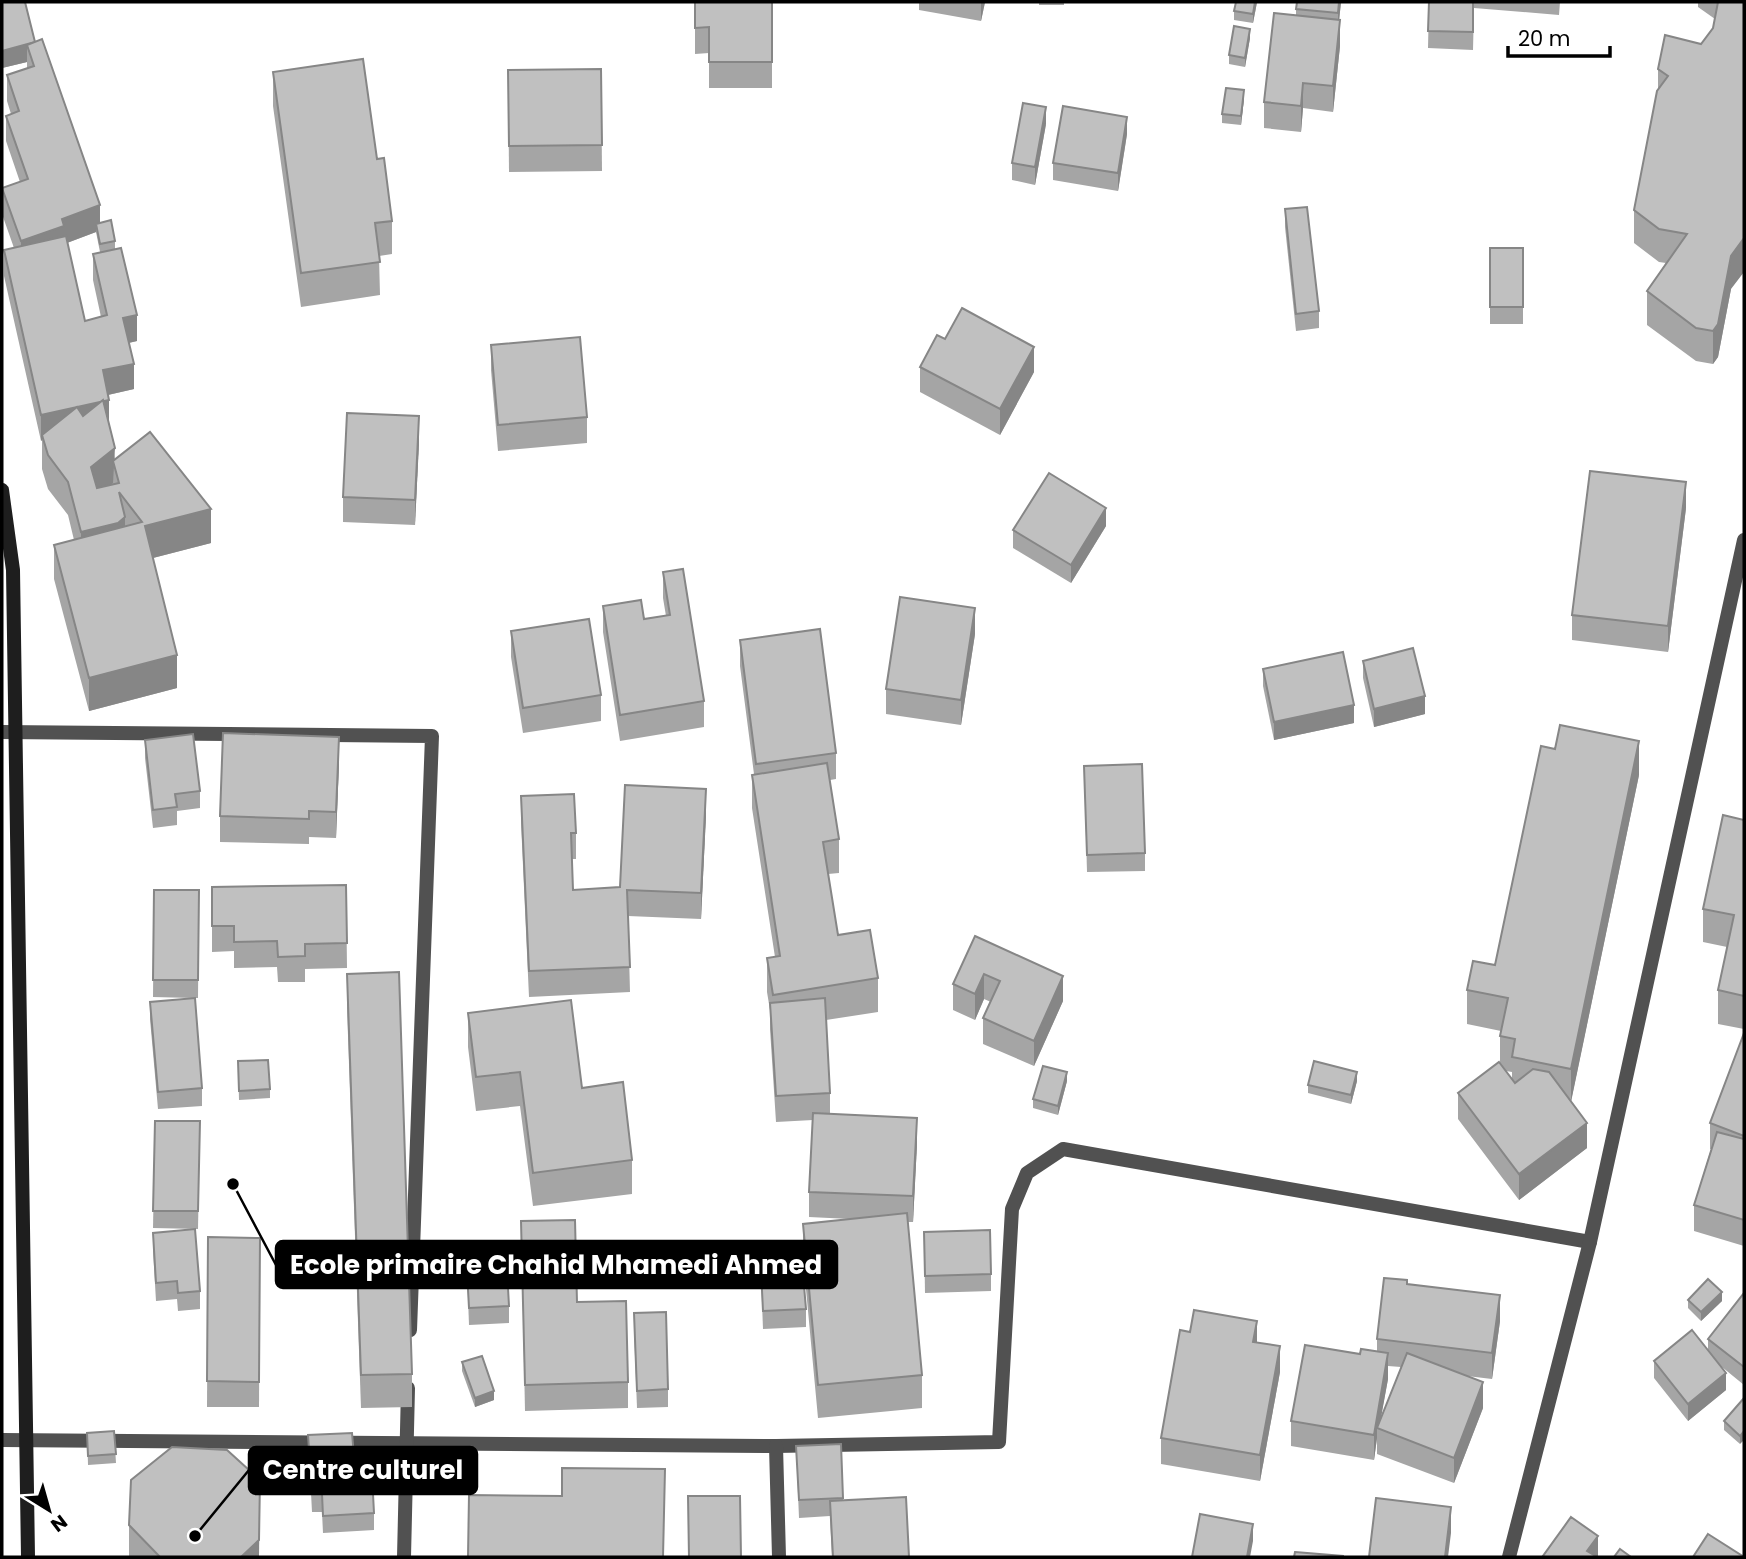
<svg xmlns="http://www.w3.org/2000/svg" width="1746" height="1559" viewBox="0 0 1746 1559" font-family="Poppins,sans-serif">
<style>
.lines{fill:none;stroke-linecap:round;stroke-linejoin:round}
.minor{stroke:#515151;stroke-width:14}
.tertiary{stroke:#515151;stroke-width:14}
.secondary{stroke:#1e1e1e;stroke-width:14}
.wall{fill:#a5a5a5;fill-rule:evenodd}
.shaded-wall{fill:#868686}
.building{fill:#c0c0c0;stroke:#868686;stroke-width:2}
.leader{fill:none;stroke:#000;stroke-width:2.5}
.callout-dot{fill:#000;stroke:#fff;stroke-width:2.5}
.callout{fill:#000;stroke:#000;stroke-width:2.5}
.callout-label{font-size:26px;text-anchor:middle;font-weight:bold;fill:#fff}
</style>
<rect width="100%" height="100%" fill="#fff"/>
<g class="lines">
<!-- minor -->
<g class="minor">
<polyline points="2,732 432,736 410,1330"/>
<polyline points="2,1440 776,1446 999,1442 1012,1209 1027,1173 1063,1149 1590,1242"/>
<polyline points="776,1446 779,1557"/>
<polyline points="404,1557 408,1388"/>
</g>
<!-- tertiary -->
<polyline class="tertiary" points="1509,1557 1590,1242 1744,540"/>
<!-- secondary -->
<polyline class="secondary" points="2,490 13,570 28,1557"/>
</g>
<!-- wall -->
<g class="wall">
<path d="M2,2L35,42L100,222L115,241V249L137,341L129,343L134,389L108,395L109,425L115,460L211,543L153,558L177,688L89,711L54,579V545L74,540L68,515L48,489L42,469V440L41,441L4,276V250L14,248L2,214V188L20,182L6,141V116L11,114L7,101V75L27,68V62L2,68ZM96,232L100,252L93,254V280L101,317L85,321L67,243Z"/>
<polygon points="695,2 772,2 772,88 709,88 709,53 695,54"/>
<polygon points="919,2 985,2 981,21 919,10"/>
<rect x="1039" y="2" width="25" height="3"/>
<polygon points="1257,2 1253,23 1234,20 1234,11"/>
<polygon points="1341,2 1339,20 1340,46 1333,112 1303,108 1301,132 1264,128 1264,102 1296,16 1296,9"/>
<polygon points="1411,2 1560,2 1559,15 1474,8 1473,50 1428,48 1429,3"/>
<polygon points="1698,2 1744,2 1731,289 1718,357 1713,364 1696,361 1647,325 1647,291 1666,263 1659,262 1634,243 1634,210 1658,90 1658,69 1701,44 1713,28 1715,19 1698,7"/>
<polygon points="1250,38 1245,67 1229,64 1229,55"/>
<polygon points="601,69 602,171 509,172 508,70"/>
<polygon points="273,72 377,159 392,221 392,254 379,256 380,295 301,307 273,106"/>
<polygon points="1244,99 1241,125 1222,123 1222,114"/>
<polygon points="1046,124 1035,185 1012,180 1012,163"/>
<polygon points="1127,134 1118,191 1053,180 1053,163"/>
<polygon points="1285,209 1319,311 1319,328 1296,331 1285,227"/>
<rect x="1490" y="248" width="33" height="76"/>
<polygon points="945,339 1034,372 1000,435 920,392 920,367"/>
<polygon points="491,345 587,417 587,443 498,451 491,370"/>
<polygon points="419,442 415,525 343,522 343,497"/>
<polygon points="1686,508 1668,652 1572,640 1572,615"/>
<polygon points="1106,526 1071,583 1013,548 1013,530"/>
<polygon points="663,572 704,701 704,727 620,741 603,632 603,606 644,619 666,616 663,598"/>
<polygon points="511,631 601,695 601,721 523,733 511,657"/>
<polygon points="975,634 961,725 886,714 886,689"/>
<polygon points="740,640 836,753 836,779 830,780 839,839 839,873 828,874 838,935 878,978 878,1012 826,1020 830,1093 830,1114 917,1144 913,1222 908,1222 922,1375 922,1408 818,1418 803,1257 803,1224 850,1219 809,1217 809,1192 813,1120 776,1122 770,1029 770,1010 767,992 767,958 775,957 752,808 752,775 754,774 740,666"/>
<polygon points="1363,661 1425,714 1374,727 1363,678"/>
<polygon points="1263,669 1354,723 1274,740 1263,686"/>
<polygon points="145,740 200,791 200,808 177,811 177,825 153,828 145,758"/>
<polygon points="339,763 336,838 309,837 309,844 220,842 220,816"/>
<polygon points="1084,766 1145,853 1145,871 1087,872"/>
<path d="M1639,775L1571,1101L1587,1148L1519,1200L1458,1119V1093L1500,1062V1036L1501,1031L1467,1024V990L1495,965ZM1506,1071L1512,1072V1079Z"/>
<polygon points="521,796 576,833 576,859 572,859 573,890 620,887 706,815 701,919 628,916 630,992 529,997 521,822"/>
<polygon points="1744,820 1744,1029 1718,1024 1718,990 1727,947 1703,942 1703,909"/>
<polygon points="346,885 347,968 305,969 305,982 278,982 277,967 234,968 234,951 212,952 212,887"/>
<polygon points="154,890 199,890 198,998 195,998 202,1088 202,1106 158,1109 150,1019 150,1002 193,998 153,997"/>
<polygon points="975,936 1063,1001 1034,1066 983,1044 983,1018 991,1002 984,999 975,1020 953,1010 953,984"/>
<polygon points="347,974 412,1374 412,1407 361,1408 347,1007"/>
<polygon points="468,1013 582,1088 632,1160 632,1194 533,1206 520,1106 476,1111 468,1047"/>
<polygon points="1744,1033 1744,1246 1694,1231 1694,1205 1711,1149 1710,1149 1710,1123"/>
<polygon points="238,1061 270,1089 270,1098 239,1100"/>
<polygon points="1067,1081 1058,1115 1033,1108 1033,1099"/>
<polygon points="1357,1081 1351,1104 1308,1093 1308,1085"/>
<polygon points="155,1121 200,1121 198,1229 153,1228"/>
<polygon points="521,1221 577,1302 628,1382 628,1408 525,1411"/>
<polygon points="924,1232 991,1274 991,1291 925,1293"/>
<polygon points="153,1233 200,1291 200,1309 178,1311 177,1299 156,1301 153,1250"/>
<polygon points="208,1237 260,1238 259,1407 207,1407"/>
<polygon points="760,1249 790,1286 806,1309 806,1327 763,1329"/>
<polygon points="467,1271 509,1306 509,1323 469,1325"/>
<path d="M1407,1284L1500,1321L1492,1379L1467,1376L1483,1408L1454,1483L1377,1454V1438L1374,1460L1291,1446V1421L1360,1354L1377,1351V1339ZM1388,1366L1401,1367L1380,1421L1388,1379Z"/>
<polygon points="1744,1293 1744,1385 1722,1367 1726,1390 1688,1421 1654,1378 1654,1361 1708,1350 1708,1339"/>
<polygon points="1688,1300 1722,1301 1701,1321 1688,1308"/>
<polygon points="634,1330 668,1389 668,1407 637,1408"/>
<polygon points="1190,1332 1257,1342 1280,1372 1260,1481 1161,1464 1161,1438"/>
<polygon points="462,1362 494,1400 475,1407 462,1371"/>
<polygon points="1744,1398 1740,1444 1724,1430 1724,1421"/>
<polygon points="114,1431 116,1463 88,1465 87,1433"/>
<polygon points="308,1435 354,1456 374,1513 374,1530 323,1533 322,1512 312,1512"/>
<polygon points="841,1444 843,1500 909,1557 832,1557 830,1516 799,1518 796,1446"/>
<polygon points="129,1525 259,1557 129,1557"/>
</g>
<!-- shaded-wall -->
<g class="shaded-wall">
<polygon points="981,2 985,2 981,21"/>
<polygon points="1255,2 1257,2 1253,23 1253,14"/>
<polygon points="1339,2 1341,2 1338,31 1338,13"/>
<polygon points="1340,20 1340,46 1333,112 1333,86"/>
<polygon points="1250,29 1250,38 1245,67 1245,58"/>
<polygon points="35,42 27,45 27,62 2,68 2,51"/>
<polygon points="1303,83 1303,108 1301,132 1301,106"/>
<polygon points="1244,90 1244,99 1241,125 1241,116"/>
<polygon points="1046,107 1046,124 1035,185 1035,167"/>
<polygon points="1127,117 1127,134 1118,191 1118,173"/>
<polygon points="100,205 100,231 96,224 96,232 64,244 21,267 21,241 62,219"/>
<polygon points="1744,238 1744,272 1731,289 1718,357 1713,364 1713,331 1731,256"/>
<polygon points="137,315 137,341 123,344 123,318"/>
<polygon points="1034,347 1034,372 1000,435 1000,409"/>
<polygon points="134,364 134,389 103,396 103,370"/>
<polygon points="109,400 109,425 42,435 42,440 41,441 41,415"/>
<polygon points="419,416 419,442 415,525 415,500"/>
<polygon points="115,448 113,483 91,500 91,467"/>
<polygon points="1686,482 1686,508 1668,652 1668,626"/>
<polygon points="1106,508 1106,526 1071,583 1071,565"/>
<polygon points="211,509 211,543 145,560 145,526"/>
<polygon points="125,517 125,551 81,565 81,532"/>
<polygon points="975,608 975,634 961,725 961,700"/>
<polygon points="177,655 177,688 89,711 89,678"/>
<polygon points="1425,696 1425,714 1374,727 1374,709"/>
<polygon points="1354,705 1354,723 1274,740 1274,722"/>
<polygon points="339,737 339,763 336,838 336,812"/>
<polygon points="1639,741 1639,775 1571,1102 1571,1069"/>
<polygon points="706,789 706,815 701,919 701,893"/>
<polygon points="984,974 984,999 975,1020 975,994"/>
<polygon points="1063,976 1063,1001 1034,1066 1034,1041"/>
<polygon points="1067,1072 1067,1081 1058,1115 1058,1106"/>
<polygon points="1357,1072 1357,1081 1351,1104 1351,1095"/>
<polygon points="917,1118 917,1144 913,1222 913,1196"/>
<polygon points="1587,1123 1587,1148 1519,1200 1519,1174"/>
<polygon points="1722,1292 1722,1301 1701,1321 1701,1312"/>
<polygon points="1500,1295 1500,1321 1492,1379 1492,1353"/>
<polygon points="1257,1321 1257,1347 1253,1342"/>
<polygon points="1280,1346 1280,1372 1260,1481 1260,1455"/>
<polygon points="1388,1353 1388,1379 1379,1429 1377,1428 1377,1438 1374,1460 1374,1435"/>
<polygon points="1726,1373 1726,1390 1688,1421 1688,1404"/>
<polygon points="1483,1382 1483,1408 1454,1483 1454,1458"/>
<polygon points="494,1391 494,1400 475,1407 475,1398"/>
<polygon points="1744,1431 1744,1440 1740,1444 1740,1436"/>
<polygon points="260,1480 259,1557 241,1557"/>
<polygon points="1451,1507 1451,1533 1448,1557 1445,1557"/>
<polygon points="1253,1524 1253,1541 1250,1557 1247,1557"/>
<polygon points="1598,1536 1598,1557 1587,1557 1587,1551"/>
</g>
<!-- building -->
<g class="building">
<polygon points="2,2 25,2 35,42 2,51"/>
<polygon points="695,2 772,2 772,62 709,62 709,27 695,28"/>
<polygon points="1236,2 1255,2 1253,14 1234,11"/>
<polygon points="1297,2 1339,2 1338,13 1296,9"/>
<polygon points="1429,2 1473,2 1473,32 1428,31"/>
<polygon points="1718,2 1744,2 1744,238 1731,256 1718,324 1713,331 1696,328 1647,291 1687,234 1659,229 1634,210 1657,91 1668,76 1658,69 1665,35 1701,44 1713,28"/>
<polygon points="1274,13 1340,20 1333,86 1303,83 1301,106 1264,102"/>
<polygon points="1234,26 1250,29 1245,58 1229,55"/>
<polygon points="42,39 100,205 62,219 64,226 21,241 2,188 28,179 6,116 19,111 7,75 34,66 27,45"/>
<polygon points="363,59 377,159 384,158 392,221 375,223 380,262 301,273 273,72"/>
<polygon points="601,69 602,145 509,146 508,70"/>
<polygon points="1226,88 1244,90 1241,116 1222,114"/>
<polygon points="1023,103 1046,107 1035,167 1012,163"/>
<polygon points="1063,106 1127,117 1118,173 1053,163"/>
<polygon points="1307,207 1319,311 1296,314 1285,209"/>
<polygon points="111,220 115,241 100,244 96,224"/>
<polygon points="66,236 85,321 107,315 93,254 121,248 137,315 123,318 134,364 103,370 109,400 41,415 4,250"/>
<rect x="1490" y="248" width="33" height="59"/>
<polygon points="962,308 1034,347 1000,409 920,367 937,335 945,339"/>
<polygon points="580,337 587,417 498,425 491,345"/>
<polygon points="103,400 115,448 91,467 97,488 119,483 113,461 150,432 211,509 145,526 177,655 89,678 54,545 142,522 119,492 125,517 118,523 81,532 68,482 48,455 42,435 77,407 83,416"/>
<polygon points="347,413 419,416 415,500 343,497"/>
<polygon points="1590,471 1686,482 1668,626 1572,615"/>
<polygon points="1049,473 1106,508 1071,565 1013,530"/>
<polygon points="683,569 704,701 620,715 603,606 641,600 644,619 670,615 663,572"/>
<polygon points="900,597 975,608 961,700 886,689"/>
<polygon points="589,619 601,695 523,708 511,631"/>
<polygon points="820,629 836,753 756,764 740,640"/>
<polygon points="1413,648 1425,696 1374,709 1363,661"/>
<polygon points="1343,652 1354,705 1274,722 1263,669"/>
<polygon points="1560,725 1639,741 1571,1069 1512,1057 1515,1039 1500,1036 1508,998 1467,990 1473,961 1495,965 1541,746 1555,749"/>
<polygon points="223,733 339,737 336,812 309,811 309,819 220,816"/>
<polygon points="193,734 200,791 175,794 177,807 153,810 145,740"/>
<polygon points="827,763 839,839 823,842 838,935 870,930 878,978 773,995 767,958 780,956 752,775"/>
<polygon points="1142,764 1145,853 1087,855 1084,766"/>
<polygon points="625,785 706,789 701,893 627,890 630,967 529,971 521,796 574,794 576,833 571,833 573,890 620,887"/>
<polygon points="1723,815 1744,820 1744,996 1718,990 1734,915 1703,909"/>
<polygon points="346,885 347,943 305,944 305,956 278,957 277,941 234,942 234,926 212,926 212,887"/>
<polygon points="154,890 199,890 198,980 153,980"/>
<polygon points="975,936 1063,976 1034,1041 983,1018 1000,981 984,974 975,994 953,984"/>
<polygon points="399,972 412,1374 361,1375 347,974"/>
<polygon points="195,998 202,1088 158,1092 150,1002"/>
<polygon points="825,998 830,1093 776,1096 770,1003"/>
<polygon points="571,1000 582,1088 623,1082 632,1160 533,1173 520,1072 476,1077 468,1013"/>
<polygon points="1744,1033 1744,1136 1710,1123"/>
<polygon points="268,1060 270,1089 239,1091 238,1061"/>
<polygon points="1314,1061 1357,1072 1351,1095 1308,1085"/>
<polygon points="1499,1062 1515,1083 1533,1069 1549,1072 1587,1123 1519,1174 1458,1093"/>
<polygon points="1043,1066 1067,1072 1058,1106 1033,1099"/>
<polygon points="813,1113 917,1118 913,1196 809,1192"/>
<polygon points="155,1121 200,1121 198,1211 153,1211"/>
<polygon points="1717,1132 1744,1139 1744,1220 1694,1205"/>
<polygon points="907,1213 922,1375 818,1385 803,1224"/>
<polygon points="575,1220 577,1302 626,1301 628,1382 525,1385 521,1221"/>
<polygon points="195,1229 200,1291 178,1293 177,1281 156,1283 153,1233"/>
<polygon points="990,1230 991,1274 925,1276 924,1232"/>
<polygon points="208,1237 260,1238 259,1382 207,1381"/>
<polygon points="788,1248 790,1286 804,1286 806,1309 763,1311 760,1249"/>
<polygon points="507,1270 509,1306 469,1308 467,1271"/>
<polygon points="1384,1278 1407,1280 1407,1284 1500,1295 1492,1353 1377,1339"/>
<polygon points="1708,1279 1722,1292 1701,1312 1688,1300"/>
<polygon points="1744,1293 1744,1367 1708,1339"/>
<polygon points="1194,1310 1257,1321 1253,1342 1280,1346 1260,1455 1161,1438 1180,1330 1190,1332"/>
<polygon points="666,1312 668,1389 637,1391 634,1313"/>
<polygon points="1692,1330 1726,1373 1688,1404 1654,1361"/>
<polygon points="1305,1345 1360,1354 1361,1349 1388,1353 1374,1435 1291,1421"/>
<polygon points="1407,1353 1483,1382 1454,1458 1377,1428"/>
<polygon points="482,1356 494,1391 475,1398 462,1362"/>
<polygon points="1744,1398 1744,1431 1740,1436 1724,1421"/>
<polygon points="114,1431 116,1454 88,1456 87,1433"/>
<polygon points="352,1433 354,1456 371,1456 374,1513 323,1516 322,1494 312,1494 308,1435"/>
<polygon points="841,1444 843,1498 799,1500 796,1446"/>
<polygon points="172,1447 227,1450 260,1480 259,1540 241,1557 160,1557 129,1525 131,1480"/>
<polygon points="562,1468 665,1469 663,1557 468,1557 469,1495 562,1496"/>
<polygon points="688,1496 740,1496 741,1557 689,1557"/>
<polygon points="906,1497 909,1557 833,1557 830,1501"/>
<polygon points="1376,1498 1451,1507 1445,1557 1369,1557"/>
<polygon points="1200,1514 1253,1524 1247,1557 1192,1557"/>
<polygon points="1571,1517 1598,1536 1587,1551 1597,1557 1545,1557 1543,1556"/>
<polygon points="1708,1534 1744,1557 1693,1557"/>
<polygon points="1620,1549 1631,1557 1614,1557"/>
<polygon points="1295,1552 1343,1556 1343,1557 1294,1557"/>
</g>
<!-- callouts -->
<path class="leader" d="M233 1184L276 1265M195 1536L249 1470"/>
<g class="callout-dot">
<circle cx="233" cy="1184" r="7"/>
<circle cx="195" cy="1536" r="7"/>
</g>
<g class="callout">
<rect x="276" y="1241" width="561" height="47" rx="7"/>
<rect x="249" y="1447" width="228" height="47" rx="7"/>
</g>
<g class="callout-label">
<text x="556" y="1274">Ecole primaire Chahid Mhamedi Ahmed</text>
<text x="363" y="1479">Centre culturel</text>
</g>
<!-- border -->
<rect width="1746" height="1559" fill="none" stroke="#000000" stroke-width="7"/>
<!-- north arrow -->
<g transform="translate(49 1510) rotate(143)" stroke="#ffffff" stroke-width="5" paint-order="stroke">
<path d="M0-5L12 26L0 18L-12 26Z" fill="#000000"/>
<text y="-10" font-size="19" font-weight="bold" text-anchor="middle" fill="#000000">N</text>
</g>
<!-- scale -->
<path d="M1508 46v10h102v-10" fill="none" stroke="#000000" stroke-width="3.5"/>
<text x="1518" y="46" font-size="21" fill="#000000" stroke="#ffffff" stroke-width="5" paint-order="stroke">20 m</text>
</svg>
